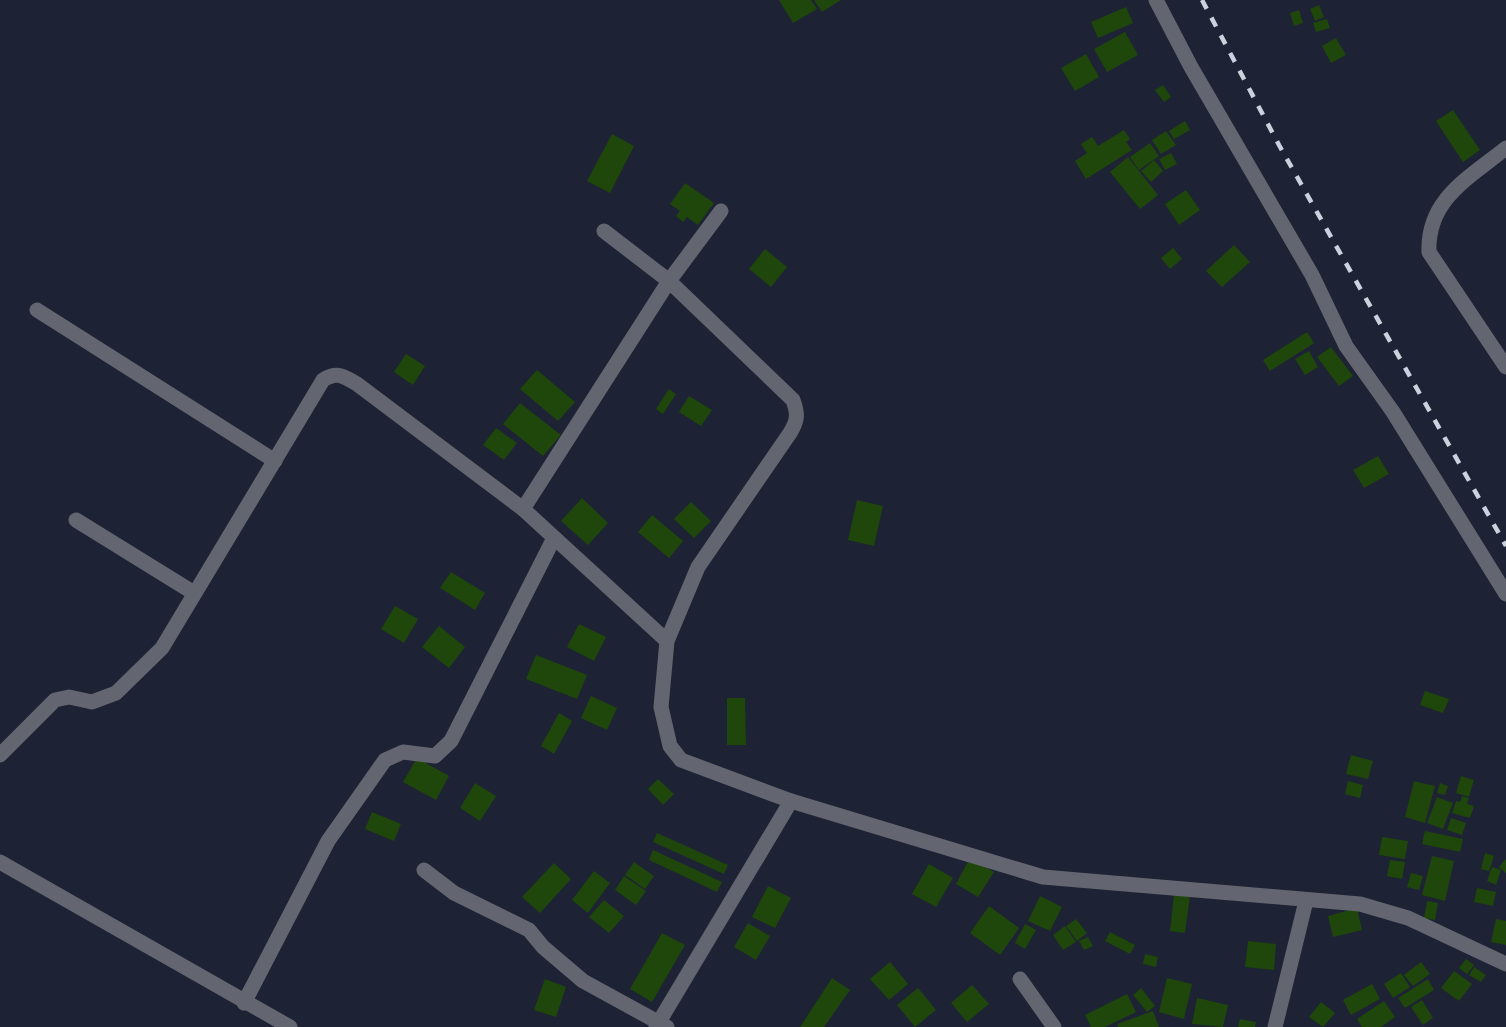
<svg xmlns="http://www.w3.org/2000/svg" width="1506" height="1027" viewBox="0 0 1506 1027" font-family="'DM Sans',sans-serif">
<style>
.building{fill:#1f460b}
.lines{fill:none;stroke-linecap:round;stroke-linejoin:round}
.minor{stroke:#636670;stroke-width:15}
.rail{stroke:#ccd1de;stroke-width:4.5;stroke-dasharray:10 10;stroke-linecap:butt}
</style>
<rect width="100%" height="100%" fill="#1d2334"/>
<!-- building -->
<g class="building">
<polygon points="779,0 811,0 817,9 793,23"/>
<polygon points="814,0 841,0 822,12"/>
<polygon points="1319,5 1324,17 1315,21 1310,9"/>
<polygon points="1126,7 1133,23 1098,38 1091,22"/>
<polygon points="1299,10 1303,23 1294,26 1290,13"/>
<polygon points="1327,19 1330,28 1316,32 1313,23"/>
<polygon points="1125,32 1138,55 1107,72 1094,49"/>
<polygon points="1336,38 1346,55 1331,63 1322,46"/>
<polygon points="1086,54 1099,77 1075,91 1061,68"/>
<polygon points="1163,85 1171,97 1164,102 1155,90"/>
<polygon points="1453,110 1480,150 1463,162 1436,121"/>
<polygon points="1185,121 1190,130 1174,139 1169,131"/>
<polygon points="1124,130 1130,139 1126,142 1132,150 1086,179 1075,161 1087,153 1081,144 1092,137 1098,146"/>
<polygon points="1166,131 1176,145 1161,154 1152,140"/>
<polygon points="612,134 634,146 610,193 587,181"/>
<polygon points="1150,143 1159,156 1139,170 1130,157"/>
<polygon points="1171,153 1177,164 1165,170 1159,159"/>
<polygon points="1128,157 1158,195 1140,209 1110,172"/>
<polygon points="1154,160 1163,171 1151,182 1141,171"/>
<polygon points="685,183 714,203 698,225 687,217 683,222 676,216 680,211 670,204"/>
<polygon points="1186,190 1200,210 1179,225 1165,204"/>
<polygon points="1234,245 1250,262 1222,287 1206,271"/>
<polygon points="1173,248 1182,259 1170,269 1161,258"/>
<polygon points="765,249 787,267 771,287 749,269"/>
<polygon points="1307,332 1314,343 1270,371 1263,360"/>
<polygon points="1331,347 1353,376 1339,386 1317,357"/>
<polygon points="1309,351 1318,367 1305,375 1295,359"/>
<polygon points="406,354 425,366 413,385 394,372"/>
<polygon points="537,370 575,402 558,421 520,389"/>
<polygon points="669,389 676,394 663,414 656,409"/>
<polygon points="689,396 712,410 701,426 679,412"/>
<polygon points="520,403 561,435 543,456 503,424"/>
<polygon points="496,428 517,443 504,460 483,445"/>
<polygon points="1378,456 1389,474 1364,488 1353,470"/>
<polygon points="582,498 608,523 588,545 561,521"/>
<polygon points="857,500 883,506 874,546 848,540"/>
<polygon points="691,502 711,521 694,538 674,519"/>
<polygon points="652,515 683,541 669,558 638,532"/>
<polygon points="451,572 485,593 475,610 440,588"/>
<polygon points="395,606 418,619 404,643 381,629"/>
<polygon points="579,624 606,637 594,661 567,647"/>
<polygon points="439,626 465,647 449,668 422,647"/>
<polygon points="536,655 587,675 577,699 526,679"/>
<polygon points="1425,691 1449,699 1443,713 1420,705"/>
<polygon points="591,696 617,708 607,730 581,718"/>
<polygon points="727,698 745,698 746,745 727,745"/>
<polygon points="559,713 572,721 554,754 541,746"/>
<polygon points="1351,755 1373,761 1368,779 1346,774"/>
<polygon points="417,758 449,776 436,800 403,782"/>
<polygon points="1461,776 1474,780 1469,797 1456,793"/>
<polygon points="658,779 674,794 663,805 648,789"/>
<polygon points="1348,781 1363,785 1360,798 1345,794"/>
<polygon points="1414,781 1435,786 1425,823 1405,817"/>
<polygon points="475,783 496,796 480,821 460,808"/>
<polygon points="1440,783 1448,786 1445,795 1437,793"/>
<polygon points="1462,796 1469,798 1467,804 1474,806 1470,818 1452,813 1456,801 1460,802"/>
<polygon points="1437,797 1453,803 1443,829 1427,823"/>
<polygon points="372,812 401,824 394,841 365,829"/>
<polygon points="1451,818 1466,823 1462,835 1447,830"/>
<polygon points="1425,831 1463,839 1460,852 1422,844"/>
<polygon points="657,833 728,865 724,874 653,842"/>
<polygon points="1382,837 1408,841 1405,859 1379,855"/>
<polygon points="653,850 722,882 717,892 649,860"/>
<polygon points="1485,853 1494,856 1489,871 1481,869"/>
<polygon points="1432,856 1454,861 1445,901 1422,895"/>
<polygon points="970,858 994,872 978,897 956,884"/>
<polygon points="1506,859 1506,873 1499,867"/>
<polygon points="1390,860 1405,862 1402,879 1387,876"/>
<polygon points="634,862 654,876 645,889 625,875"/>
<polygon points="554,863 571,879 540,913 522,897"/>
<polygon points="929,864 953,878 936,907 912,894"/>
<polygon points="1492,867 1501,870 1496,885 1487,881"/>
<polygon points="594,871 610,883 588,913 572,900"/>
<polygon points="1411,873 1423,876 1419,890 1407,887"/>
<polygon points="624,876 646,891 636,905 615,890"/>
<polygon points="768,886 791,898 775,928 752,917"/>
<polygon points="1477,888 1496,892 1493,906 1474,902"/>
<polygon points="1174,894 1190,896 1185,933 1170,931"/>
<polygon points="1040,896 1062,907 1050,931 1028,921"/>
<polygon points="604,900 624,916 609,933 589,917"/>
<polygon points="1427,901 1438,903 1435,920 1424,918"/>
<polygon points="989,906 1019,928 1000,955 970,933"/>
<polygon points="1357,908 1362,930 1333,937 1328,916"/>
<polygon points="1076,919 1087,933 1077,941 1066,926"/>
<polygon points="1496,919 1506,921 1506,945 1491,942"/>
<polygon points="748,923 770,936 756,960 734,947"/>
<polygon points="1025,924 1036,930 1025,949 1015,943"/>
<polygon points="1065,926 1076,942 1063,950 1053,935"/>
<polygon points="1110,932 1135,945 1130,954 1105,941"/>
<polygon points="662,933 685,945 652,1002 630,989"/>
<polygon points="1088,937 1093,946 1084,950 1079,941"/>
<polygon points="1248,941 1276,944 1274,970 1245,967"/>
<polygon points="1145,954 1158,957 1156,967 1143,964"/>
<polygon points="1466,959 1474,965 1467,974 1459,968"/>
<polygon points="890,962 908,984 889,1000 870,979"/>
<polygon points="1421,962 1430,974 1413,986 1404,975"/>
<polygon points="1474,967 1486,975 1481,982 1469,975"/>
<polygon points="1454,971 1472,984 1459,1001 1441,988"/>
<polygon points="1401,973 1410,987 1393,998 1384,984"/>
<polygon points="832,978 850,990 824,1027 800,1027"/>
<polygon points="1167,978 1192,984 1184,1019 1159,1012"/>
<polygon points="545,979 566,987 556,1017 534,1010"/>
<polygon points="1428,979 1434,990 1405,1008 1398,998"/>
<polygon points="1372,984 1380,999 1351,1015 1343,1000"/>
<polygon points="972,985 989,1004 967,1022 951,1003"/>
<polygon points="918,988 936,1010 915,1027 897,1005"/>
<polygon points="1141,988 1155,1006 1147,1012 1133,995"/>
<polygon points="1127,994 1136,1012 1105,1027 1091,1027 1085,1015"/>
<polygon points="1197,998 1228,1005 1223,1027 1192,1024"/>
<polygon points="1422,1000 1433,1018 1423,1025 1411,1007"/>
<polygon points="1384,1001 1395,1017 1381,1027 1362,1027 1357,1019"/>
<polygon points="1321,1002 1335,1013 1323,1027 1309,1017"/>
<polygon points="1153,1011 1159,1027 1118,1027 1117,1024"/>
<polygon points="1240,1019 1256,1022 1255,1027 1238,1027"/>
</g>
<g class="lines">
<!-- minor -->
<g class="minor">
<polyline points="1156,0 1191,67 1312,275 1346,346 1393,412 1506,594"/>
<path d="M1506,148C1469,178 1427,199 1429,252L1506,367"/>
<path d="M604,231L669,281L793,400C798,414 798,420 790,433L698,567L667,641L661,707L670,746L681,760L791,801L1043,877L1360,904L1408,918L1506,964"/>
<polyline points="37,310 275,461"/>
<polyline points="523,509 669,281 721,211"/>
<polyline points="76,520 194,593"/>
<path d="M0,755L55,700L69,697L92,702L116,693L162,648L323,380C337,371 344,376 357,384L523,509L667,641"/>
<polyline points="0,862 290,1027"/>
<polyline points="424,870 454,893 529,930 543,947 583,981 667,1027"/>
<polyline points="1020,979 1054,1027"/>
<polyline points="244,1003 328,841 385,760 403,752 435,756 451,741 554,538"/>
<polyline points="656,1027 791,801"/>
<polyline points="1275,1027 1306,901"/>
</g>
<!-- rail -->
<polyline class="rail" points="1202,0 1279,145 1506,546"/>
</g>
</svg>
